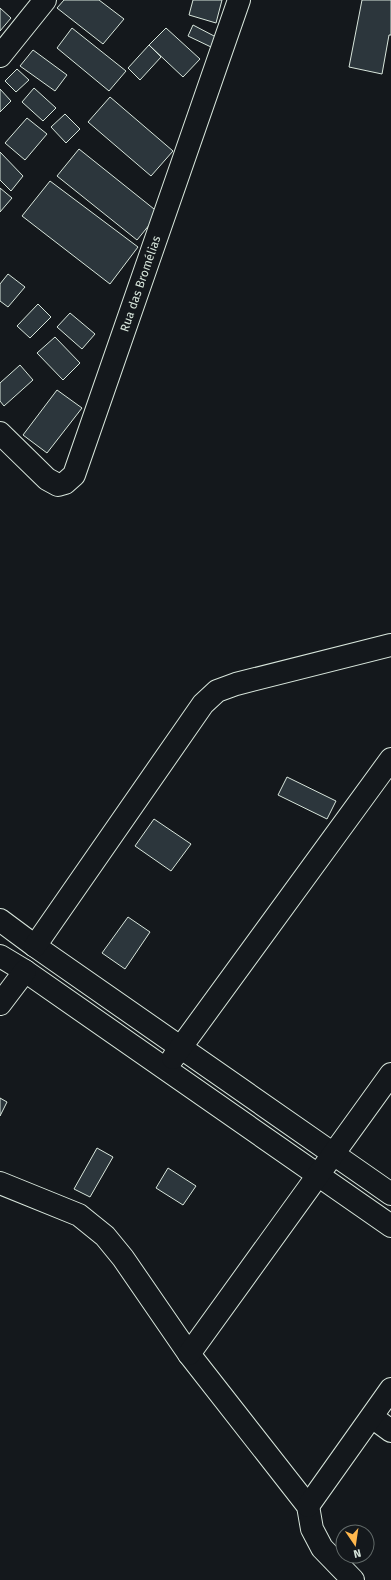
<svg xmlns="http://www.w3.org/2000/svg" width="391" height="1580" viewBox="0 0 391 1580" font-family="'Fira Sans',sans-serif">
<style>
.building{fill:#2c363c;stroke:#d8e6dc}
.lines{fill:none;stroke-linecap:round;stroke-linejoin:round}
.minor-casing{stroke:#d8e6dc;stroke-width:24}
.minor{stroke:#14181c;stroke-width:22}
.labels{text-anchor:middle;stroke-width:3;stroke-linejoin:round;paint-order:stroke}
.street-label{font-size:12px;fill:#d8e6dc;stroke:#14181c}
</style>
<rect width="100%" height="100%" fill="#14181c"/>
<!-- building -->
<g class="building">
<polygon points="64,0 99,0 124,19 103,44 57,8"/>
<polygon points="193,0 222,0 216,23 189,15"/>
<polygon points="362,0 391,0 391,35 389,35 382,74 349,67"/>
<polygon points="0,8 11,18 0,31"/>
<polygon points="193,25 216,37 211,47 188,36"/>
<polygon points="72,28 126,71 109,91 57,48"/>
<polygon points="166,28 200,59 183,77 149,45"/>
<polygon points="149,45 161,57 140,80 128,68"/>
<polygon points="33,50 67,75 55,91 20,66"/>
<polygon points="17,69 29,80 16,92 5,81"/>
<polygon points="34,88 56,108 43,121 22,102"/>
<polygon points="0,89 11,101 0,112"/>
<polygon points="110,97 173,151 151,176 88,122"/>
<polygon points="65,114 80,129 66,143 51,127"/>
<polygon points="27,118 47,134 25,160 5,143"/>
<polygon points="79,149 159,213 137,240 57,176"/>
<polygon points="0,152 23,176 11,191 0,180"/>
<polygon points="50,181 138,247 110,284 22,216"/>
<polygon points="0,188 12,198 0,212"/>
<polygon points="8,274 25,287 8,307 0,301 0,284"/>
<polygon points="38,304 51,317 30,338 17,326"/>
<polygon points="70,313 95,334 82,349 57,327"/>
<polygon points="55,337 80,363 63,380 37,353"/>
<polygon points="20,365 33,380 4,406 0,401 0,383"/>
<polygon points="57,390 82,408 47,453 23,435"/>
<polygon points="287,777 336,801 327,819 278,795"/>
<polygon points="154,819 191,844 171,871 135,846"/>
<polygon points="128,917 150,932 125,969 102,953"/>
<polygon points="0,1098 7,1102 0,1116"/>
<polygon points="97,1148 113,1157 90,1197 74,1189"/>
<polygon points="168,1168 196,1186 183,1205 156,1188"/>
</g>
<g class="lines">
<!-- minor casing -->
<g class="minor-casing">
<g id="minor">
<polyline points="0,56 45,0"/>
<path id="s1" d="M0,433L47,479L58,485L65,483L74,475L239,0"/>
<polyline points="0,920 35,946 391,1194"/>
<polyline points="35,946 203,704 217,691 236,684 391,645"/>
<polyline points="0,956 25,971 391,1226"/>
<polyline points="0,1004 25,971"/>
<polyline points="173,1058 391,759"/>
<polyline points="0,1183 79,1215 105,1236 123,1258 189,1354 308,1506 312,1529 322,1548 353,1580"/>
<polyline points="189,1354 391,1074"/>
<polyline points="372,1417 391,1431"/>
<polyline points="308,1506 391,1389"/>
</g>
</g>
<!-- minor -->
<use href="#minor" class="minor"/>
</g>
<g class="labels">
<!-- street labels -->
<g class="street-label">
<text dy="4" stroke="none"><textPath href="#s1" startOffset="300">Rua das Bromélias</textPath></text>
</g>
</g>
<!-- north arrow -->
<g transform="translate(355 1544) rotate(167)"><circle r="19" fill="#14181c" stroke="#626a69"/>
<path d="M0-3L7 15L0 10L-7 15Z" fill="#ffb74d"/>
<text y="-6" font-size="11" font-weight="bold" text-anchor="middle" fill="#d8e6dc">N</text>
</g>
</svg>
